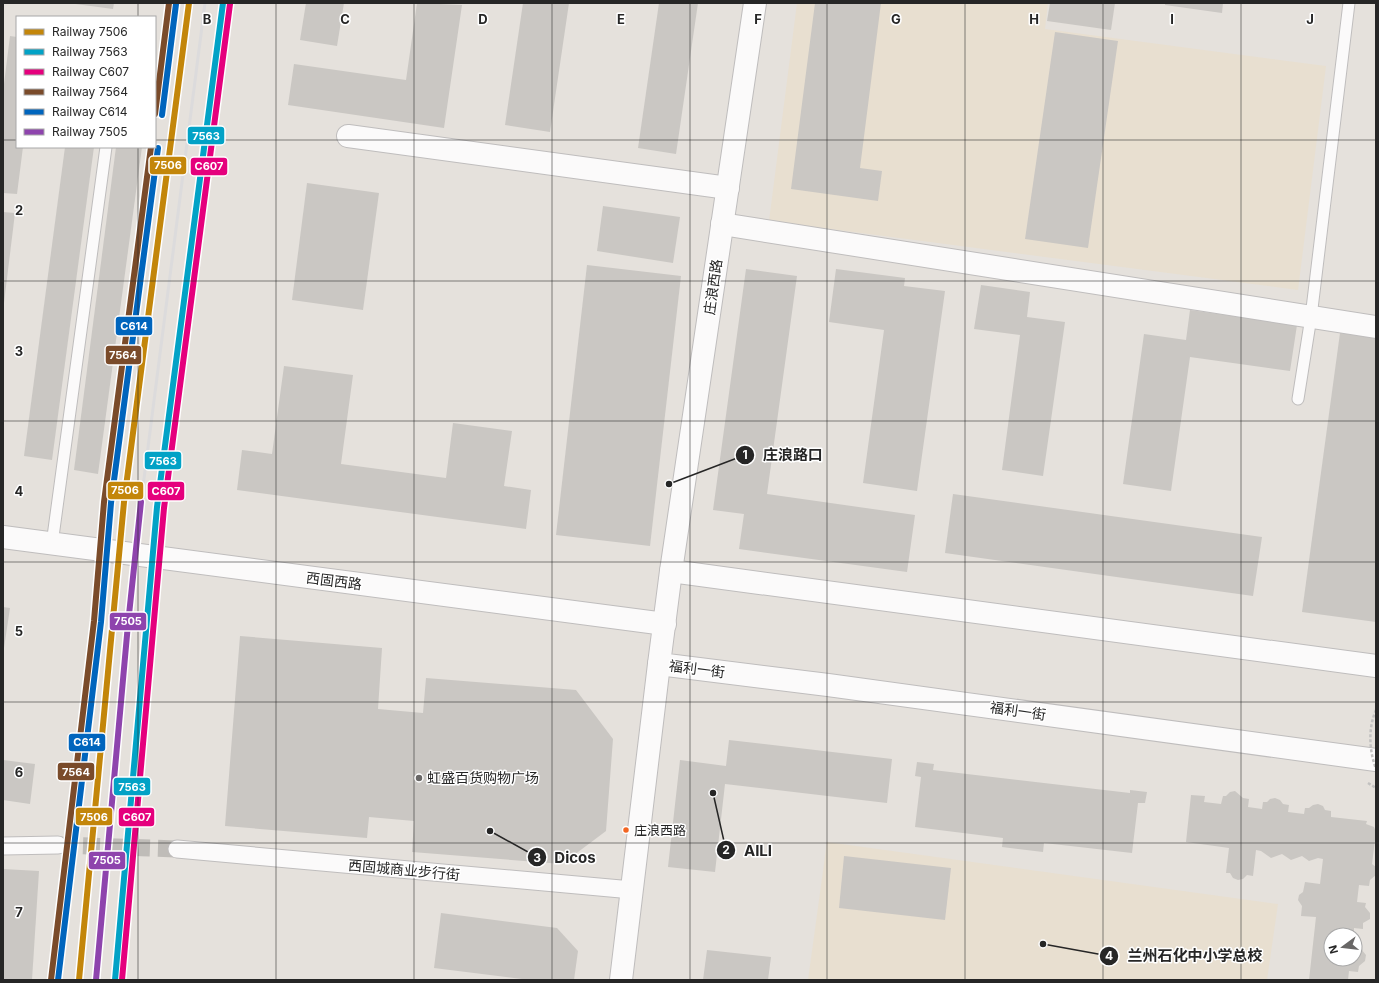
<svg xmlns="http://www.w3.org/2000/svg" width="1379" height="983" viewBox="0 0 1379 983" font-family="Inter,'Noto Sans SC',sans-serif">
<style>
.education{fill:#e8dfd0}
.building{fill:#cac7c3}
.lines{fill:none;stroke-linecap:round;stroke-linejoin:round}
.pedestrian-tunnel{stroke:#bfbcb8;stroke-width:17;stroke-dasharray:17 8;stroke-linecap:butt}
.service-casing{stroke:#bfbdbd;stroke-width:13}
.pedestrian-casing{stroke:#bfbdbd;stroke-width:19}
.minor-casing{stroke:#bfbdbd;stroke-width:24}
.tertiary-casing{stroke:#bfbdbd;stroke-width:24}
.secondary-casing{stroke:#bfbdbd;stroke-width:24}
.path{stroke:#c2c1c0;stroke-width:2.5;stroke-dasharray:3 2;stroke-linecap:butt}
.service{stroke:#fbfafa;stroke-width:11}
.pedestrian{stroke:#fbfafa;stroke-width:17}
.minor{stroke:#fbfafa;stroke-width:22}
.tertiary{stroke:#fbfafa;stroke-width:22}
.secondary{stroke:#fbfafa;stroke-width:22}
.rail{stroke:#dcdbdc;stroke-width:3}
.path-bridge{stroke:#c2c1c0;stroke-width:2.5;stroke-dasharray:3 2;stroke-linecap:butt}
.rail-1-casing{stroke:#fff;stroke-width:9}
.rail-2-casing{stroke:#fff;stroke-width:9}
.rail-3-casing{stroke:#fff;stroke-width:9}
.rail-4-casing{stroke:#fff;stroke-width:9}
.rail-5-casing{stroke:#fff;stroke-width:9}
.rail-6-casing{stroke:#fff;stroke-width:9}
.rail-1{stroke:#c3860a;stroke-width:6}
.rail-2{stroke:#02a2c6;stroke-width:6}
.rail-3{stroke:#e5007d;stroke-width:6}
.rail-4{stroke:#7a4b2a;stroke-width:6}
.rail-5{stroke:#0065bd;stroke-width:6}
.rail-6{stroke:#8e44ad;stroke-width:6}
.grid{fill:none;stroke:#262626;stroke-width:1;stroke-opacity:0.55}
.poi-dot{fill:#696766;stroke:#fff;stroke-width:1.5}
.bus-dot{fill:#f26522;stroke:#fff;stroke-width:1.5}
.labels{text-anchor:middle;stroke-width:3;stroke-linejoin:round;paint-order:stroke}
.bus-label{font-size:13px;fill:#262626;stroke:#fff;text-anchor:start}
.street-label{font-size:14px;fill:#262626;stroke:#fff}
.poi-label{font-size:14px;fill:#262626;stroke:#fff;text-anchor:start}
.grid-label{font-size:13px;text-anchor:middle;font-weight:bold;fill:#262626;stroke:#fff;stroke-width:3;stroke-linejoin:round;paint-order:stroke}
.leader{fill:none;stroke:#262626;stroke-width:1.5}
.callout-dot{fill:#262626;stroke:#fff;stroke-width:1.5}
.mark-label{font-size:12px;text-anchor:middle;font-weight:bold;fill:#fff}
.callout-label{font-size:15px;text-anchor:middle;font-weight:bold;fill:#262626;stroke:#fff;stroke-width:3;stroke-linejoin:round;paint-order:stroke}
.line-badge{stroke:#fff;stroke-width:1.5}
.badge-label{font-size:11px;text-anchor:middle;font-weight:bold;fill:#fff}
</style>
<rect width="100%" height="100%" fill="#e5e1dc"/>
<!-- education -->
<g class="education">
<polygon points="797,3 1048,3 1045,29 1326,66 1298,290 769,221"/>
<polygon points="827,842 1278,904 1267,980 808,980"/>
</g>
<!-- building -->
<g class="building">
<polygon points="68,3 114,3 113,9"/>
<polygon points="306,3 344,3 337,46 300,40"/>
<polygon points="417,3 462,5 444,128 288,105 294,64 406,80"/>
<polygon points="523,3 569,3 550,132 505,125"/>
<polygon points="659,3 698,3 676,154 638,148"/>
<polygon points="815,3 881,3 860,168 882,171 878,201 791,189"/>
<polygon points="1050,3 1115,3 1111,30 1047,21"/>
<polygon points="1165,3 1223,3 1222,13 1165,5"/>
<polygon points="1055,32 1118,41 1088,248 1025,239"/>
<polygon points="10,36 17,37 17,147 23,147 17,194 3,193 3,92"/>
<polygon points="65,147 94,147 52,460 24,456"/>
<polygon points="116,147 142,147 98,474 74,470"/>
<polygon points="307,183 379,193 363,310 292,300"/>
<polygon points="603,206 680,217 673,263 597,251"/>
<polygon points="3,212 15,213 4,303 3,303"/>
<polygon points="587,265 681,276 650,546 556,535"/>
<polygon points="746,269 797,276 767,494 915,515 907,572 739,549 744,514 713,510"/>
<polygon points="836,269 905,278 904,286 945,291 917,491 863,483 884,330 829,322"/>
<polygon points="981,285 1030,292 1027,317 1065,322 1043,476 1002,470 1020,335 974,329"/>
<polygon points="1190,310 1297,325 1290,371 1190,357 1171,491 1123,484 1144,334 1186,340"/>
<polygon points="1340,333 1376,338 1376,622 1302,612"/>
<polygon points="284,366 353,375 341,464 446,478 453,423 512,431 504,486 531,490 526,529 237,490 242,450 272,454"/>
<polygon points="953,494 1262,537 1253,596 945,553"/>
<polygon points="3,607 10,608 4,648 3,648"/>
<polygon points="240,636 382,648 378,709 423,713 426,678 576,690 613,739 606,831 562,864 412,852 414,821 369,817 367,838 225,826"/>
<polygon points="729,740 892,759 887,803 725,784 715,872 668,867 680,760 726,766"/>
<polygon points="3,760 35,764 30,804 3,800"/>
<polygon points="917,762 934,764 933,770 1130,793 1130,790 1147,792 1145,803 1138,803 1132,853 1044,843 1043,852 1002,847 1003,838 915,827 921,777 915,776"/>
<polygon points="1235,791 1243,798 1249,799 1248,807 1262,809 1263,802 1267,802 1270,799 1275,798 1280,800 1283,804 1289,805 1288,812 1304,814 1305,808 1309,808 1313,805 1318,804 1323,806 1325,810 1331,811 1331,817 1367,821 1366,824 1374,827 1376,832 1372,864 1376,867 1376,875 1370,880 1369,886 1359,885 1357,902 1366,903 1365,907 1370,913 1370,919 1363,923 1363,929 1354,928 1354,935 1331,935 1331,959 1355,959 1355,945 1361,945 1361,949 1366,955 1365,961 1359,966 1358,972 1349,971 1348,980 1309,980 1316,917 1301,916 1302,906 1298,900 1299,895 1303,892 1305,882 1320,884 1323,859 1318,858 1309,861 1302,856 1291,860 1282,854 1271,858 1261,851 1256,850 1253,876 1247,875 1243,879 1238,880 1233,878 1230,873 1226,873 1229,848 1186,842 1191,795 1205,796 1204,802 1221,804 1223,796 1226,796 1230,792"/>
<polygon points="844,856 951,868 945,920 839,908"/>
<polygon points="3,869 39,871 32,980 3,980"/>
<polygon points="441,913 557,928 578,951 574,980 530,980 434,968"/>
<polygon points="707,950 771,957 768,980 703,980"/>
</g>
<g class="lines">
<!-- pedestrian-tunnel -->
<polyline class="pedestrian-tunnel" points="58,845 177,849"/>
<!-- service casing -->
<g class="service-casing">
<g id="service">
<polyline points="1298,399 1311,317 1349,3"/>
<polyline points="52,544 106,147"/>
</g>
</g>
<!-- pedestrian casing -->
<g class="pedestrian-casing">
<g id="pedestrian">
<polyline points="3,846 58,845"/>
<polyline points="177,849 632,890"/>
</g>
</g>
<!-- minor casing -->
<g class="minor-casing">
<g id="minor">
<polyline points="348,136 728,188"/>
<polyline points="722,224 1376,327"/>
</g>
</g>
<!-- tertiary casing -->
<g class="tertiary-casing">
<g id="tertiary">
<polyline points="671,571 755,3"/>
<polyline points="621,980 659,664"/>
</g>
</g>
<!-- secondary casing -->
<g class="secondary-casing">
<g id="secondary">
<polyline points="3,537 665,624"/>
<polyline points="1376,666 671,571 659,664 828,685 1376,760"/>
</g>
</g>
<!-- path -->
<polyline class="path" points="1368,783 1376,788"/>
<!-- service -->
<use href="#service" class="service"/>
<!-- pedestrian -->
<use href="#pedestrian" class="pedestrian"/>
<!-- minor -->
<use href="#minor" class="minor"/>
<!-- tertiary -->
<use href="#tertiary" class="tertiary"/>
<!-- secondary -->
<use href="#secondary" class="secondary"/>
<!-- rail -->
<polyline class="rail" points="141,502 205,3"/>
<!-- path-bridge -->
<path class="path-bridge" d="M1376,710C1368,728 1369,750 1376,769"/>
<!-- rail-1 casing -->
<g class="rail-1-casing">
<polyline id="rail-1" points="79,980 124,502 189,3"/>
</g>
<!-- rail-2 casing -->
<g class="rail-2-casing">
<polyline id="rail-2" points="115,980 157,507 223,3"/>
</g>
<!-- rail-3 casing -->
<g class="rail-3-casing">
<polyline id="rail-3" points="122,980 164,508 230,4"/>
</g>
<!-- rail-4 casing -->
<g class="rail-4-casing">
<g id="rail-4">
<polyline points="155,114 169,3"/>
<polyline points="51,980 94,621 104,502 151,147"/>
</g>
</g>
<!-- rail-5 casing -->
<g class="rail-5-casing">
<g id="rail-5">
<polyline points="162,115 176,4"/>
<polyline points="58,980 101,622 111,503 158,148"/>
</g>
</g>
<!-- rail-6 casing -->
<g class="rail-6-casing">
<polyline id="rail-6" points="96,980 128,624 141,502"/>
</g>
<!-- rail-1 -->
<use href="#rail-1" class="rail-1"/>
<!-- rail-2 -->
<use href="#rail-2" class="rail-2"/>
<!-- rail-3 -->
<use href="#rail-3" class="rail-3"/>
<!-- rail-4 -->
<use href="#rail-4" class="rail-4"/>
<!-- rail-5 -->
<use href="#rail-5" class="rail-5"/>
<!-- rail-6 -->
<use href="#rail-6" class="rail-6"/>
</g>
<!-- grid -->
<path class="grid" d="M138,3V17M276,3V980M414,3V980M552,3V980M690,3V980M827,3V980M965,3V980M1103,3V980M1241,3V980M3,140H17M155,140H1376M138,147V980M3,281H1376M3,421H1376M3,562H1376M3,702H1376M3,843H1376"/>
<!-- markers -->
<circle class="poi-dot" cx="419" cy="778" r="4"/>
<circle class="bus-dot" cx="626" cy="830" r="3.5"/>
<g class="labels">
<!-- bus labels -->
<g class="bus-label">
<text x="634" y="835">庄浪西路</text>
</g>
<!-- street labels -->
<g class="street-label">
<text transform="translate(713 287) rotate(-82)" y="5">庄浪西路</text>
<text transform="translate(334 581) rotate(7)" y="5">西固西路</text>
<text transform="translate(697 669) rotate(7)" y="5">福利一街</text>
<text transform="translate(1018 711) rotate(8)" y="5">福利一街</text>
<text transform="translate(404 870) rotate(5)" y="5">西固城商业步行街</text>
</g>
<!-- poi labels -->
<g class="poi-label">
<text x="427" y="783">虹盛百货购物广场</text>
</g>
</g>
<g class="grid-label">
<text x="207" y="24">B</text>
<text x="345" y="24">C</text>
<text x="483" y="24">D</text>
<text x="621" y="24">E</text>
<text x="758" y="24">F</text>
<text x="896" y="24">G</text>
<text x="1034" y="24">H</text>
<text x="1172" y="24">I</text>
<text x="1310" y="24">J</text>
<text x="19" y="215">2</text>
<text x="19" y="356">3</text>
<text x="19" y="496">4</text>
<text x="19" y="636">5</text>
<text x="19" y="777">6</text>
<text x="19" y="917">7</text>
</g>
<!-- callouts -->
<path class="leader" d="M669 484L745 455M713 793L726 850M490 831L537 857M1043 944L1109 956"/>
<g class="callout-dot">
<circle cx="669" cy="484" r="4"/>
<circle cx="713" cy="793" r="4"/>
<circle cx="490" cy="831" r="4"/>
<circle cx="1043" cy="944" r="4"/>
<circle cx="745" cy="455" r="10"/>
<circle cx="726" cy="850" r="10"/>
<circle cx="537" cy="857" r="10"/>
<circle cx="1109" cy="956" r="10"/>
</g>
<g class="mark-label">
<text x="745" y="459">1</text>
<text x="726" y="854">2</text>
<text x="537" y="862">3</text>
<text x="1109" y="960">4</text>
</g>
<g class="callout-label">
<text x="793" y="460">庄浪路口</text>
<text x="758" y="856">AILI</text>
<text x="575" y="863">Dicos</text>
<text x="1195" y="961">兰州石化中小学总校</text>
</g>
<g class="line-badge">
<rect x="187" y="126" width="38" height="19" rx="4" fill="#02a2c6"/>
<rect x="149" y="156" width="38" height="19" rx="4" fill="#c3860a"/>
<rect x="190" y="157" width="38" height="19" rx="4" fill="#e5007d"/>
<rect x="115" y="316" width="38" height="20" rx="4" fill="#0065bd"/>
<rect x="105" y="345" width="37" height="20" rx="4" fill="#7a4b2a"/>
<rect x="144" y="451" width="38" height="19" rx="4" fill="#02a2c6"/>
<rect x="107" y="481" width="37" height="19" rx="4" fill="#c3860a"/>
<rect x="147" y="481" width="38" height="20" rx="4" fill="#e5007d"/>
<rect x="109" y="612" width="38" height="19" rx="4" fill="#8e44ad"/>
<rect x="68" y="733" width="38" height="19" rx="4" fill="#0065bd"/>
<rect x="57" y="762" width="38" height="19" rx="4" fill="#7a4b2a"/>
<rect x="113" y="777" width="38" height="19" rx="4" fill="#02a2c6"/>
<rect x="75" y="807" width="38" height="19" rx="4" fill="#c3860a"/>
<rect x="118" y="807" width="37" height="20" rx="4" fill="#e5007d"/>
<rect x="88" y="851" width="38" height="19" rx="4" fill="#8e44ad"/>
</g>
<g class="badge-label">
<text x="206" y="140">7563</text>
<text x="168" y="169">7506</text>
<text x="209" y="170">C607</text>
<text x="134" y="330">C614</text>
<text x="123" y="359">7564</text>
<text x="163" y="465">7563</text>
<text x="125" y="494">7506</text>
<text x="166" y="495">C607</text>
<text x="128" y="625">7505</text>
<text x="87" y="746">C614</text>
<text x="76" y="776">7564</text>
<text x="132" y="791">7563</text>
<text x="94" y="821">7506</text>
<text x="137" y="821">C607</text>
<text x="107" y="864">7505</text>
</g>
<!-- border -->
<rect width="1379" height="983" fill="none" stroke="#262626" stroke-width="8"/>
<!-- legend -->
<rect x="16" y="16" width="140" height="132" fill="#ffffff" stroke="#a8a8a8"/>
<rect x="24" y="29" width="20" height="6" fill="#c3860a" stroke="#a8a8a8"/>
<text x="52" y="36" font-size="12" fill="#262626">Railway 7506</text>
<rect x="24" y="49" width="20" height="6" fill="#02a2c6" stroke="#a8a8a8"/>
<text x="52" y="56" font-size="12" fill="#262626">Railway 7563</text>
<rect x="24" y="69" width="20" height="6" fill="#e5007d" stroke="#a8a8a8"/>
<text x="52" y="76" font-size="12" fill="#262626">Railway C607</text>
<rect x="24" y="89" width="20" height="6" fill="#7a4b2a" stroke="#a8a8a8"/>
<text x="52" y="96" font-size="12" fill="#262626">Railway 7564</text>
<rect x="24" y="109" width="20" height="6" fill="#0065bd" stroke="#a8a8a8"/>
<text x="52" y="116" font-size="12" fill="#262626">Railway C614</text>
<rect x="24" y="129" width="20" height="6" fill="#8e44ad" stroke="#a8a8a8"/>
<text x="52" y="136" font-size="12" fill="#262626">Railway 7505</text>
<!-- north arrow -->
<g transform="translate(1343 947) rotate(255)"><circle r="19" fill="#ffffff" stroke="#a8a8a8"/>
<path d="M0-3L7 15L0 10L-7 15Z" fill="#696766"/>
<text y="-6" font-size="11" font-weight="bold" text-anchor="middle" fill="#262626">N</text>
</g>
</svg>
